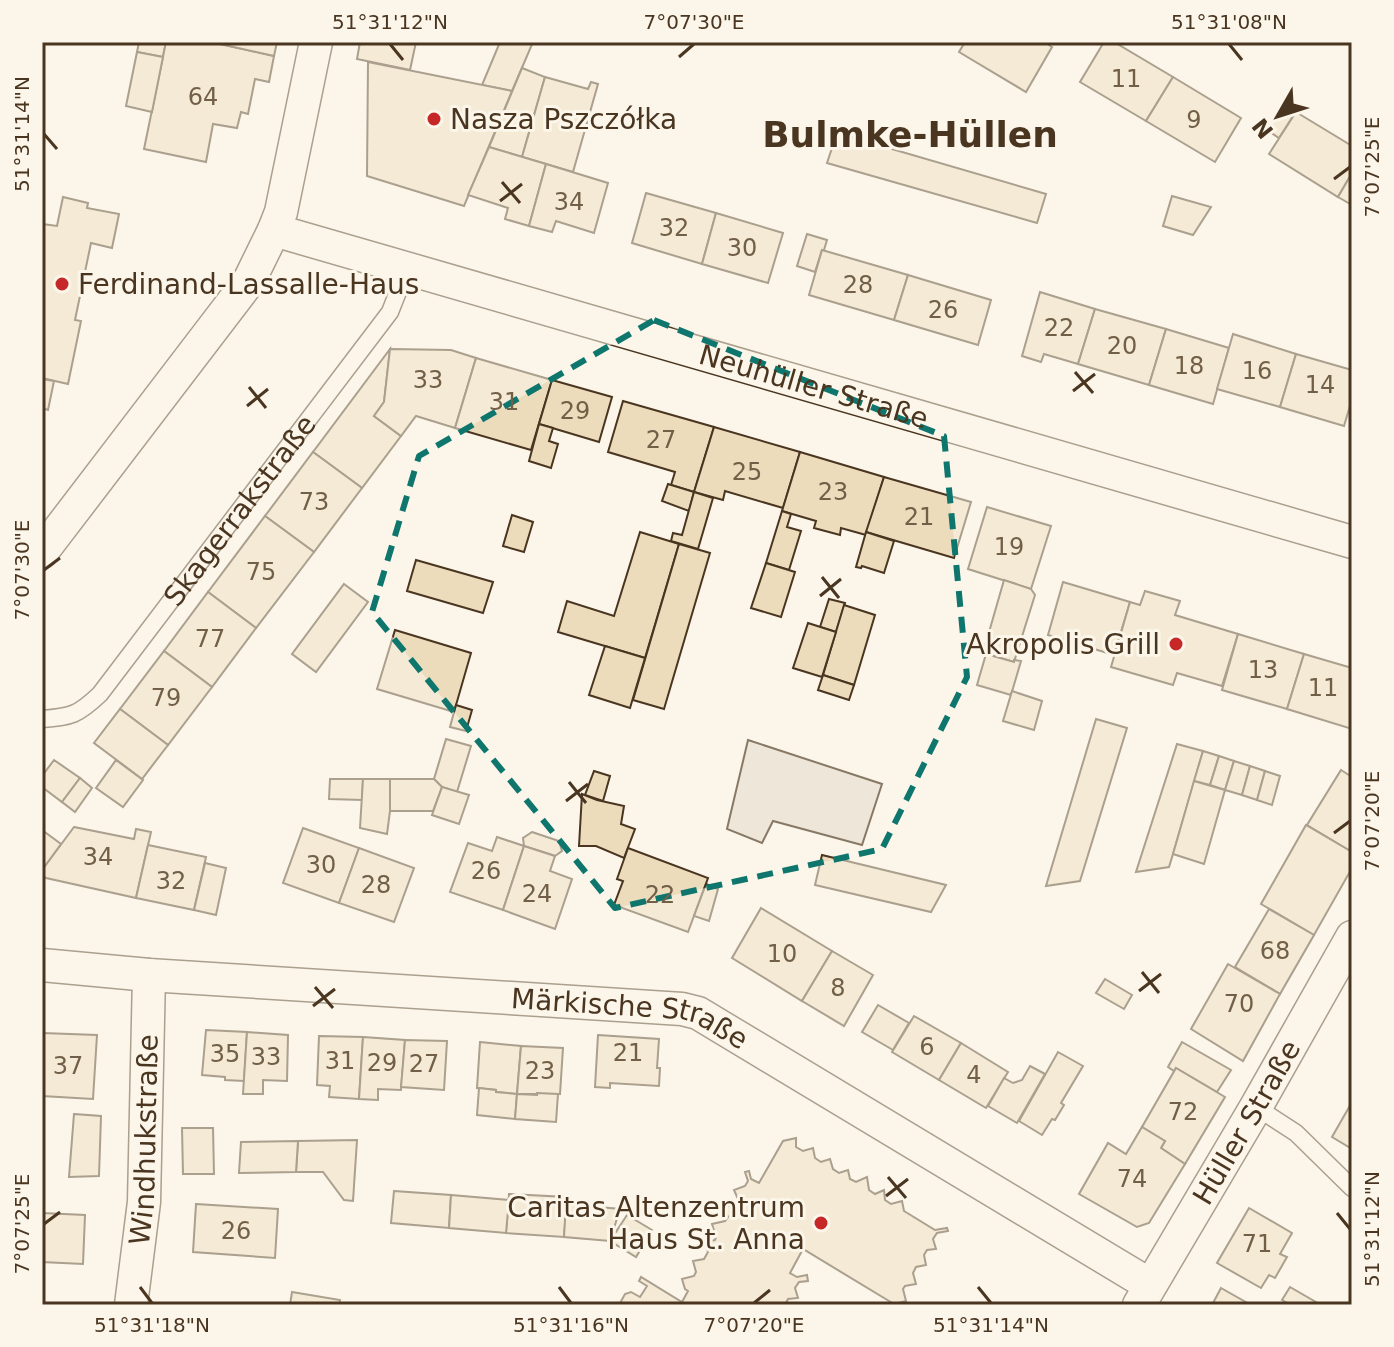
<svg xmlns="http://www.w3.org/2000/svg" width="1394" height="1347" viewBox="0 0 1394 1347" font-family="'DejaVu Sans',sans-serif">
<style>
.green{fill:#ede6d9;stroke:#887966;stroke-width:2}
.building{fill:#ecdcbc;stroke:#4a3520;stroke-width:2}
.lines{fill:none;stroke-linecap:round;stroke-linejoin:round}
.service-casing{stroke:#4a3520;stroke-width:19}
.minor-casing{stroke:#4a3520;stroke-width:35}
.service{stroke:#fbf6e9;stroke-width:16}
.minor{stroke:#fbf6e9;stroke-width:32}
.marked{fill:none;stroke:#0f766e;stroke-width:6;stroke-dasharray:16 10;stroke-linejoin:round}
.ticks{fill:none;stroke:#4a3520;stroke-width:3}
.poi-dot{fill:#c62828;stroke:#fbf6e9;stroke-width:3}
.labels{text-anchor:middle;stroke-width:6;stroke-linejoin:round;paint-order:stroke}
.number-label{font-size:24px;fill:#725f47}
.poi-label{font-size:28px;fill:#4a3520;stroke:#fbf6e9;text-anchor:start}
.street-label{font-size:28px;fill:#4a3520;stroke:#fbf6e9}
.district-label{font-size:36px;font-weight:bold;fill:#4a3520;stroke:#fbf6e9}
.neatline{fill:none;stroke:#4a3520;stroke-width:3}
.ticks-label{font-size:20px;text-anchor:middle;fill:#4a3520}
</style>
<rect width="100%" height="100%" fill="#fbf6e9"/>
<!-- green -->
<polygon class="green" points="748,740 882,784 862,845 773,821 762,843 727,829"/>
<!-- building -->
<g class="building">
<polygon points="139,42 166,42 163,57 137,52"/>
<polygon points="166,42 211,42 274,56 269,82 255,79 248,114 241,112 237,128 213,124 206,162 144,149"/>
<polygon points="211,42 277,42 274,56"/>
<polygon points="360,42 416,42 410,70 357,59"/>
<polygon points="500,42 533,42 512,91 482,85"/>
<polygon points="965,42 1044,42 1052,47 1026,92 959,52"/>
<polygon points="1104,42 1114,42 1173,77 1146,121 1080,82"/>
<polygon points="137,52 163,57 152,112 126,106"/>
<polygon points="368,62 512,91 464,206 367,176"/>
<polygon points="522,68 545,77 522,157 489,147"/>
<polygon points="545,77 588,89 591,82 598,84 573,172 522,157"/>
<polygon points="1173,77 1241,118 1215,162 1146,121"/>
<polygon points="1282,105 1295,113 1279,138 1267,130"/>
<polygon points="1296,112 1352,146 1352,173 1338,197 1269,154"/>
<polygon points="837,133 1046,194 1037,223 827,163"/>
<polygon points="489,147 546,164 529,226 505,219 508,208 468,195"/>
<polygon points="546,164 608,183 594,233 556,221 552,232 529,226"/>
<polygon points="1352,173 1352,205 1338,197"/>
<polygon points="646,193 716,213 702,264 632,243"/>
<polygon points="1172,196 1211,207 1193,235 1163,226"/>
<polygon points="63,197 88,203 87,208 119,214 112,248 91,243 75,320 81,321 68,384 42,378 42,224 57,226"/>
<polygon points="716,213 783,233 768,283 702,264"/>
<polygon points="807,234 827,240 824,250 822,250 815,272 797,266"/>
<polygon points="822,250 908,275 894,320 809,295"/>
<polygon points="908,275 991,300 978,345 894,320"/>
<polygon points="1040,292 1095,309 1078,364 1044,354 1041,362 1022,356"/>
<polygon points="1095,309 1166,329 1149,385 1078,364"/>
<polygon points="1166,329 1229,348 1213,404 1149,385"/>
<polygon points="1233,334 1296,354 1280,407 1217,389"/>
<polygon points="390,349 384,402 374,416 401,436 362,488 313,452"/>
<polygon points="390,349 451,350 476,358 455,428 416,416 401,436 374,416 384,402"/>
<polygon points="1296,354 1352,370 1352,399 1344,426 1280,407"/>
<polygon points="476,358 552,380 531,450 455,428"/>
<polygon points="42,379 54,381 48,410 42,408"/>
<polygon points="552,380 612,397 599,442 539,424"/>
<polygon points="623,401 714,427 694,492 671,485 675,472 608,452"/>
<polygon points="539,424 553,428 549,441 558,444 551,468 529,461"/>
<polygon points="714,427 800,452 783,508 725,491 723,500 694,492"/>
<polygon points="313,452 362,488 314,552 265,516"/>
<polygon points="800,452 884,477 866,535 841,528 840,535 814,528 816,521 782,511"/>
<polygon points="884,477 971,502 954,558 866,532"/>
<polygon points="668,484 694,492 689,511 662,501"/>
<polygon points="694,492 713,498 698,549 671,541 673,533 682,535"/>
<polygon points="987,507 1051,526 1031,589 968,569"/>
<polygon points="782,511 791,514 787,527 801,531 789,570 766,563"/>
<polygon points="512,515 533,522 524,552 503,546"/>
<polygon points="265,516 314,552 256,628 208,592"/>
<polygon points="640,532 679,544 645,658 558,632 567,601 614,616"/>
<polygon points="866,532 894,541 884,573 862,566 861,568 856,567"/>
<polygon points="679,544 710,553 664,709 633,700"/>
<polygon points="416,560 493,582 483,613 407,591"/>
<polygon points="766,563 795,572 781,617 751,608"/>
<polygon points="1004,580 1031,589 1035,595 1014,662 983,653"/>
<polygon points="1063,582 1130,602 1114,655 1048,635"/>
<polygon points="344,584 368,602 316,672 292,654"/>
<polygon points="1145,591 1180,601 1175,615 1238,634 1222,686 1177,673 1173,685 1111,667 1130,602 1140,605"/>
<polygon points="208,592 256,628 212,687 164,651"/>
<polygon points="829,599 845,603 836,632 820,627"/>
<polygon points="844,605 875,615 854,685 823,675"/>
<polygon points="808,623 836,632 822,677 793,668"/>
<polygon points="395,630 471,653 454,712 377,689"/>
<polygon points="1238,634 1304,654 1287,709 1222,690"/>
<polygon points="605,646 645,658 630,708 589,695"/>
<polygon points="164,651 212,687 168,745 120,709"/>
<polygon points="986,654 1014,662 1014,660 1021,661 1011,695 977,685"/>
<polygon points="1304,654 1352,668 1352,729 1287,709"/>
<polygon points="823,675 854,685 849,700 818,690"/>
<polygon points="1012,691 1042,701 1034,730 1003,721"/>
<polygon points="456,705 472,710 466,731 450,727"/>
<polygon points="120,709 168,745 142,779 94,743"/>
<polygon points="1096,719 1127,728 1080,881 1046,886"/>
<polygon points="446,739 471,746 457,792 442,787 434,779"/>
<polygon points="1177,744 1203,751 1173,854 1169,867 1136,872"/>
<polygon points="1203,751 1219,756 1210,785 1194,781"/>
<polygon points="1219,756 1234,761 1225,790 1210,785"/>
<polygon points="54,760 80,778 62,802 42,787 42,776"/>
<polygon points="116,760 143,780 123,807 96,788"/>
<polygon points="1234,761 1250,766 1242,795 1225,790"/>
<polygon points="1250,766 1265,771 1257,800 1242,795"/>
<polygon points="1341,770 1352,777 1352,852 1307,825"/>
<polygon points="594,771 610,776 603,801 585,795"/>
<polygon points="1265,771 1280,776 1272,805 1257,800"/>
<polygon points="80,778 92,788 75,812 62,802"/>
<polygon points="330,779 363,779 362,800 329,799"/>
<polygon points="363,779 390,779 390,811 387,834 360,828"/>
<polygon points="390,779 434,779 442,787 433,811 390,811"/>
<polygon points="1194,781 1225,790 1204,864 1173,854"/>
<polygon points="442,787 469,795 459,824 432,815"/>
<polygon points="582,794 597,800 624,806 621,824 635,829 624,858 596,846 579,846"/>
<polygon points="1306,825 1352,852 1352,868 1314,935 1261,904"/>
<polygon points="74,827 134,839 136,829 151,832 136,898 46,878 42,875 42,870"/>
<polygon points="303,828 359,848 339,903 283,883"/>
<polygon points="42,830 61,844 42,870"/>
<polygon points="532,832 559,841 562,851 555,856 524,846 523,838"/>
<polygon points="497,837 524,846 503,910 450,892 468,843 492,851"/>
<polygon points="148,845 206,857 194,910 136,898"/>
<polygon points="524,846 555,856 550,871 572,879 555,929 503,910"/>
<polygon points="359,848 414,868 394,922 339,903"/>
<polygon points="628,848 708,878 688,932 614,905 623,881 617,879"/>
<polygon points="822,855 946,885 931,912 815,885"/>
<polygon points="205,863 226,868 216,915 194,910"/>
<polygon points="706,884 718,889 709,921 694,916"/>
<polygon points="761,908 832,951 802,1001 732,958"/>
<polygon points="1269,909 1314,935 1280,994 1235,967"/>
<polygon points="832,951 873,975 844,1026 802,1001"/>
<polygon points="1228,964 1280,994 1243,1061 1191,1029"/>
<polygon points="1105,979 1132,995 1124,1009 1096,993"/>
<polygon points="878,1005 909,1023 893,1050 862,1032"/>
<polygon points="914,1016 961,1043 939,1080 892,1052"/>
<polygon points="206,1030 247,1032 244,1081 225,1080 225,1077 202,1075"/>
<polygon points="247,1032 288,1035 287,1081 263,1080 263,1094 243,1094"/>
<polygon points="42,1033 97,1035 93,1099 42,1096"/>
<polygon points="598,1035 659,1039 657,1068 660,1068 659,1086 610,1083 610,1088 595,1087"/>
<polygon points="319,1036 363,1037 359,1099 329,1097 330,1086 317,1085"/>
<polygon points="363,1037 405,1040 401,1090 378,1089 378,1100 359,1099"/>
<polygon points="405,1040 447,1041 444,1090 401,1087"/>
<polygon points="480,1042 521,1046 517,1094 496,1092 496,1090 477,1088"/>
<polygon points="1182,1042 1231,1070 1217,1092 1176,1068 1174,1071 1168,1067"/>
<polygon points="961,1043 1008,1072 986,1108 939,1080"/>
<polygon points="521,1046 563,1048 560,1094 517,1094"/>
<polygon points="1058,1052 1083,1066 1061,1103 1064,1105 1055,1120 1052,1119 1042,1135 1019,1121"/>
<polygon points="1030,1066 1045,1074 1017,1123 988,1106 1004,1078 1013,1083 1022,1080"/>
<polygon points="1176,1068 1225,1097 1185,1164 1161,1148 1165,1141 1142,1127"/>
<polygon points="479,1088 496,1090 496,1092 517,1094 515,1119 477,1115"/>
<polygon points="537,1093 558,1094 556,1122 515,1119 517,1094 537,1095"/>
<polygon points="1352,1102 1352,1149 1332,1137"/>
<polygon points="74,1114 101,1116 99,1176 69,1177"/>
<polygon points="1142,1127 1165,1141 1161,1148 1185,1164 1149,1223 1137,1227 1079,1194 1108,1143 1126,1154"/>
<polygon points="182,1128 213,1128 214,1174 183,1174"/>
<polygon points="796,1138 796,1147 803,1151 813,1148 815,1158 821,1162 830,1159 833,1169 839,1173 848,1170 850,1179 856,1182 867,1177 869,1190 875,1194 884,1190 885,1200 891,1204 902,1201 904,1211 935,1230 947,1228 948,1231 937,1233 933,1239 936,1249 927,1250 924,1255 926,1265 916,1267 913,1273 916,1284 905,1286 903,1289 906,1301 894,1304 803,1249 790,1273 797,1277 807,1275 808,1281 799,1282 795,1288 798,1298 788,1299 785,1305 619,1305 625,1294 631,1292 640,1297 647,1286 639,1281 641,1277 682,1302 688,1291 685,1289 682,1279 694,1276 696,1272 693,1261 704,1259 708,1252 705,1243 715,1240 716,1237 712,1224 725,1221 728,1217 724,1207 736,1204 738,1199 734,1190 745,1186 748,1181 745,1172 749,1171 751,1179 759,1183 783,1141"/>
<polygon points="357,1140 353,1201 344,1200 323,1172 296,1172 298,1141"/>
<polygon points="298,1141 296,1172 239,1173 241,1142"/>
<polygon points="394,1191 451,1195 449,1228 391,1223"/>
<polygon points="509,1194 567,1197 564,1237 506,1233"/>
<polygon points="451,1195 509,1200 506,1233 449,1228"/>
<polygon points="196,1204 278,1209 275,1258 193,1252"/>
<polygon points="566,1204 620,1209 610,1241 564,1237"/>
<polygon points="1249,1208 1292,1233 1280,1254 1287,1257 1275,1278 1269,1275 1261,1288 1217,1263"/>
<polygon points="42,1213 85,1215 83,1264 42,1262"/>
<polygon points="627,1215 652,1230 636,1257 610,1241"/>
<polygon points="1290,1287 1321,1305 1291,1305 1282,1300"/>
<polygon points="1221,1288 1251,1305 1212,1305"/>
<polygon points="292,1292 340,1300 339,1305 290,1305"/>
</g>
<g class="lines">
<!-- service casing -->
<g class="service-casing">
<g id="service">
<path id="s1" d="M42,719C71,717 78,715 100,694L390,312L407,269"/>
<polyline points="1256,1107 1296,1133 1352,1188"/>
</g>
</g>
<!-- minor casing -->
<g class="minor-casing">
<g id="minor">
<path id="s2" d="M274,230L1352,542"/>
<polyline points="42,552 249,281 274,230 281,212 316,42"/>
<path id="s3" d="M42,965L149,975L682,1009L698,1013L1150,1285"/>
<path id="s4" d="M131,1305L144,1202L149,975"/>
<path id="s5" d="M1139,1305L1256,1107L1352,937"/>
</g>
</g>
<!-- service -->
<use href="#service" class="service"/>
<!-- minor -->
<use href="#minor" class="minor"/>
</g>
<!-- marked area -->
<path d="M0 0H1394V1347H0ZM654,320L944,436L967,677L882,849L615,908L372,612L419,456Z" fill="#fbf6e9" fill-opacity=".55" fill-rule="evenodd"/>
<path class="marked" d="M654,320L944,436L967,677L882,849L615,908L372,612L419,456Z"/>
<!-- ticks -->
<path class="ticks" d="M390,44L403,60M1229,44L1242,60M679,57L694,44M44,134L57,149M1334,179L1350,167M502,182L520,203M500,201L522,184M1075,372L1093,393M249,387L266,408M1073,391L1095,374M247,406L268,389M44,570L60,558M822,577L839,598M820,596L841,579M569,782L586,803M566,801L588,784M1334,833L1350,821M1142,972L1159,993M315,987L333,1008M1139,991L1161,974M313,1006L335,989M888,1177L906,1198M886,1196L908,1179M1337,1213L1350,1229M44,1224L60,1212M140,1287L152,1303M559,1287L571,1303M978,1287L991,1303M754,1303L770,1290"/>
<!-- markers -->
<g class="poi-dot">
<circle cx="434" cy="119" r="8"/>
<circle cx="62" cy="284" r="8"/>
<circle cx="1176" cy="644" r="8"/>
<circle cx="821" cy="1223" r="8"/>
</g>
<g class="labels">
<!-- number labels -->
<g class="number-label">
<text x="1126" y="87">11</text>
<text x="203" y="105">64</text>
<text x="1194" y="128">9</text>
<text x="569" y="210">34</text>
<text x="674" y="236">32</text>
<text x="742" y="256">30</text>
<text x="858" y="293">28</text>
<text x="943" y="318">26</text>
<text x="1059" y="336">22</text>
<text x="1122" y="354">20</text>
<text x="1189" y="374">18</text>
<text x="1257" y="379">16</text>
<text x="428" y="388">33</text>
<text x="1320" y="393">14</text>
<text x="504" y="410">31</text>
<text x="575" y="419">29</text>
<text x="661" y="448">27</text>
<text x="747" y="480">25</text>
<text x="833" y="500">23</text>
<text x="314" y="510">73</text>
<text x="919" y="525">21</text>
<text x="1009" y="555">19</text>
<text x="261" y="580">75</text>
<text x="210" y="647">77</text>
<text x="1263" y="678">13</text>
<text x="1323" y="696">11</text>
<text x="166" y="706">79</text>
<text x="98" y="865">34</text>
<text x="321" y="873">30</text>
<text x="486" y="879">26</text>
<text x="171" y="889">32</text>
<text x="376" y="893">28</text>
<text x="537" y="902">24</text>
<text x="660" y="903">22</text>
<text x="1275" y="959">68</text>
<text x="782" y="962">10</text>
<text x="838" y="996">8</text>
<text x="1239" y="1012">70</text>
<text x="927" y="1055">6</text>
<text x="628" y="1061">21</text>
<text x="225" y="1062">35</text>
<text x="266" y="1065">33</text>
<text x="340" y="1069">31</text>
<text x="382" y="1071">29</text>
<text x="424" y="1072">27</text>
<text x="68" y="1074">37</text>
<text x="540" y="1079">23</text>
<text x="974" y="1083">4</text>
<text x="1183" y="1120">72</text>
<text x="1132" y="1187">74</text>
<text x="236" y="1239">26</text>
<text x="1257" y="1252">71</text>
</g>
<!-- poi labels -->
<g class="poi-label">
<text x="450" y="129">Nasza Pszczółka</text>
<text x="78" y="294">Ferdinand-Lassalle-Haus</text>
<text x="1160" y="654" text-anchor="end">Akropolis Grill</text>
<text x="805" y="1217" text-anchor="end">Caritas Altenzentrum<tspan x="805" dy="32">Haus St. Anna</tspan></text>
</g>
<!-- street labels -->
<g class="street-label">
<text dy="10" stroke="none"><textPath href="#s2" startOffset="562">Neuhüller Straße</textPath></text>
<text dy="10" stroke="none"><textPath href="#s1" startOffset="296">Skagerrakstraße</textPath></text>
<text dy="10" stroke="none"><textPath href="#s3" startOffset="592">Märkische Straße</textPath></text>
<text dy="10" stroke="none"><textPath href="#s5" startOffset="212">Hüller Straße</textPath></text>
<text dy="10" stroke="none"><textPath href="#s4" startOffset="166">Windhukstraße</textPath></text>
</g>
<!-- district labels -->
<g class="district-label">
<text x="910" y="147">Bulmke-Hüllen</text>
</g>
</g>
<!-- border -->
<rect width="1394" height="1347" fill="none" stroke="#fbf6e9" stroke-width="88"/>
<!-- north arrow -->
<g transform="translate(1278 116) rotate(231)" stroke="#fbf6e9" stroke-width="6" paint-order="stroke">
<path d="M0-6L14 30L0 20L-14 30Z" fill="#4a3520"/>
<text y="-12" font-size="22" font-weight="bold" text-anchor="middle" fill="#4a3520">N</text>
</g>
<rect x="44" y="44" width="1306" height="1259" class="neatline"/>
<g class="ticks-label">
<text x="390" y="29">51°31'12"N</text>
<text x="694" y="29">7°07'30"E</text>
<text x="1229" y="29">51°31'08"N</text>
<text transform="translate(22 134) rotate(-90)" y="7">51°31'14"N</text>
<text transform="translate(1372 167) rotate(-90)" y="7">7°07'25"E</text>
<text transform="translate(22 570) rotate(-90)" y="7">7°07'30"E</text>
<text transform="translate(1372 821) rotate(-90)" y="7">7°07'20"E</text>
<text transform="translate(22 1224) rotate(-90)" y="7">7°07'25"E</text>
<text transform="translate(1372 1229) rotate(-90)" y="7">51°31'12"N</text>
<text x="152" y="1332">51°31'18"N</text>
<text x="571" y="1332">51°31'16"N</text>
<text x="754" y="1332">7°07'20"E</text>
<text x="991" y="1332">51°31'14"N</text>
</g>
</svg>
